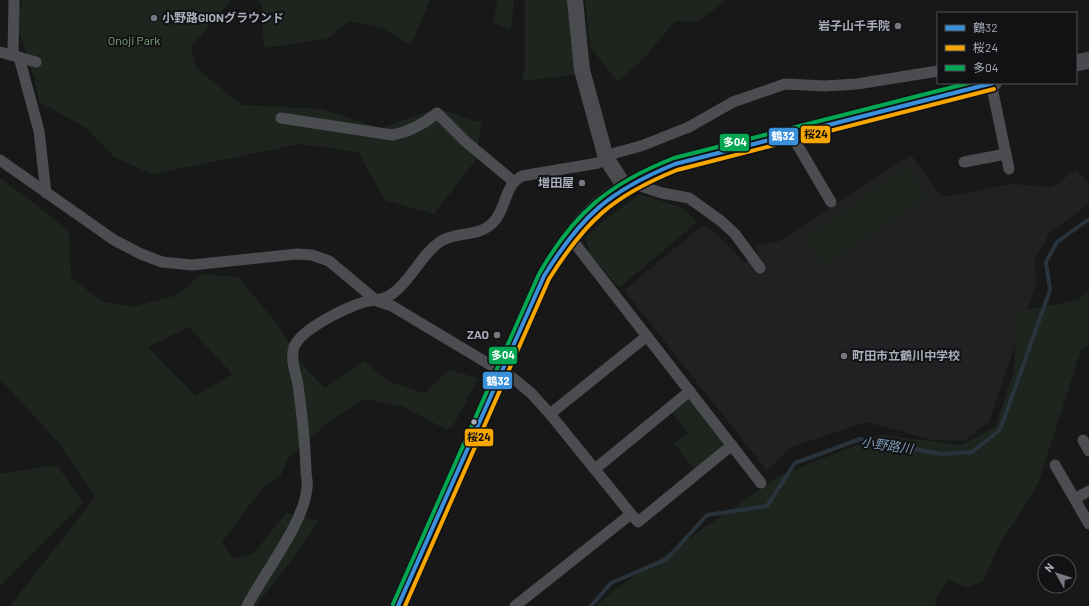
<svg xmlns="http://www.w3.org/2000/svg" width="1089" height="606" viewBox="0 0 1089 606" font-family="Barlow,'Noto Sans JP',sans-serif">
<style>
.built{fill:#212124}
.green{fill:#1d251e;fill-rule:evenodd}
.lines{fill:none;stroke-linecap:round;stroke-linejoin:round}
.stream{stroke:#29333b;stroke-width:4}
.street{stroke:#4b4d51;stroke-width:11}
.secondary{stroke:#4a4b4f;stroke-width:16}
.primary{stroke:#494a4d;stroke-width:17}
.bus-1-casing{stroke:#121214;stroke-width:7}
.bus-2-casing{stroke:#121214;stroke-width:7}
.bus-3-casing{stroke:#121214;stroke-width:7}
.bus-1{stroke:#3a90db;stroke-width:4}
.bus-2{stroke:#f7a600;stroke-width:4}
.bus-3{stroke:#00a651;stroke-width:4}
.poi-dot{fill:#767981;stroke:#121214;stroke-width:1.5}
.bus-dot{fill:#a8adba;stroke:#121214;stroke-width:1.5}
.labels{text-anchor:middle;stroke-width:4;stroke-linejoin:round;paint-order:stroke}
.poi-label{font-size:12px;font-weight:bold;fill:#a8adba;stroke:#121214;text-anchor:end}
.park-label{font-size:12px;fill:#7da780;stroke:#121214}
.water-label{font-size:13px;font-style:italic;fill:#7c9bb8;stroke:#121214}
.line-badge{stroke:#121214;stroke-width:1.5}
.badge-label{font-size:11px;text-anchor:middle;font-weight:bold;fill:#fff}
.pale-badge-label{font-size:11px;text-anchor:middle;font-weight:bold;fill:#111}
</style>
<rect width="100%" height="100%" fill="#181818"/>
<!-- built -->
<polygon class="built" points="911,155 942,197 1012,184 1052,187 1077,169 1089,185 1089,204 1050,232 1035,259 1036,285 989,422 964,441 933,440 866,422 789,448 767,471 624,290 704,224 726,243 744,263 758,252 753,245 780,241"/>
<!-- green -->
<g class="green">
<polygon points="22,0 231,0 191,47 197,69 242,105 321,109 381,128 438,108 467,119 482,123 475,161 434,214 385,200 358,152 300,144 152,174 114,157 86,128 39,102 35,80 18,28 18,5 22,6"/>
<polygon points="258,0 430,0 411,45 382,28 349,21 327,39 264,48 261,3"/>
<polygon points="498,0 514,0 511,30 493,23"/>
<polygon points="525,0 582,0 589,73 522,81 525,69"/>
<polygon points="585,0 727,0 698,21 675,21 645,57 618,82 590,47"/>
<polygon points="908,166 928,195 825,267 804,238"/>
<path d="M0,178L52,217L69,233L71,278L104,302L133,307L177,295L201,274L238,277L278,325L307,370L325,388L364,361L389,382L424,393L449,370L478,378L452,428L445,429L402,406L364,399L331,420L288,458L281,475L263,487L222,542L233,559L253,554L286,513L318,521L294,557L256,606H10L95,497L59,443L0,379ZM189,327L232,374L196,396L148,347Z"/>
<polygon points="640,194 683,208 697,222 619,288 591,256 585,239 596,227"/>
<polygon points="1089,291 1089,345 1081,350 1039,481 1017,519 1004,536 982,582 966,587 948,580 935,599 936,606 596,606 613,591 779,476 881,435 961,445 995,427 1014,371 1017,312 1078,300"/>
<polygon points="686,401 695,401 723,437 722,448 694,470 674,443 688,433 672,413"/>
<polygon points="57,465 83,503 0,586 0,474"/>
</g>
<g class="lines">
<!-- stream -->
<polyline class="stream" points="591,606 611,583 667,559 707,515 767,506 795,463 860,439 941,454 972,452 1000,430 1050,290 1046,262 1057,242 1089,219"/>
<!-- street -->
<g class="street">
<polyline points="0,52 36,62"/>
<polyline points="13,55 14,0"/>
<polyline points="19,57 39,131 46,193"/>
<polyline points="991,83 1009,169"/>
<path d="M281,118L392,135C409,132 424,124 437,113L466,142L513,181"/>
<polyline points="791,134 831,202"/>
<polyline points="0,160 114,240 141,254 162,262 192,265 297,254 312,255 329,261 377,301 392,306 514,379 531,393 550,414 631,514 515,606"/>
<polyline points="964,162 1006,154"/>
<polyline points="631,183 662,193 689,198 721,221 735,234 760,268"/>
<polyline points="569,236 761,483"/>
<polyline points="550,414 647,336"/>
<polyline points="1083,440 1089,451"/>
<polyline points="1055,465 1089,524"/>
<polyline points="595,469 690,391"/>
<polyline points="1076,498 1089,491"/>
<polyline points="631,514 638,522 732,445"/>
<path d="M247,606C264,573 304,523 307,488C308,482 306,476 306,470C305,442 302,413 298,385C296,373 290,360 294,347C301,329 345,308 364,302C374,299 381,302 392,294C412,280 421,254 441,241C458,230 481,239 496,219C507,204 505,185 522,176L598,163L615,153L641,146L689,127L733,102L785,84L825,86L857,84L938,71"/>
</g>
<!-- secondary -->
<polyline class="secondary" points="575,0 582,70 606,158 625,187"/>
<!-- primary -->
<g class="primary">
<polyline points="1076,63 1089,60"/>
<path d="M398,606L544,276C580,215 608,189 675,164L993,83"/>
</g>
<!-- bus-1 casing -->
<g class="bus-1-casing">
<path id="bus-1" d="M398,606L544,276C581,216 609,191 675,164L993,83"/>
</g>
<!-- bus-2 casing -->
<g class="bus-2-casing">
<path id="bus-2" d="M405,606L549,279C586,220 613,196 677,170L994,89"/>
</g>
<!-- bus-3 casing -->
<g class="bus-3-casing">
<path id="bus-3" d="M393,604L539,274C574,213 608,184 674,158L969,83"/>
</g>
<!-- bus-1 -->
<use href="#bus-1" class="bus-1"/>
<!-- bus-2 -->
<use href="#bus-2" class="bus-2"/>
<!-- bus-3 -->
<use href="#bus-3" class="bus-3"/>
</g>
<!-- markers -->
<g class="poi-dot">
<circle cx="154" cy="18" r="4"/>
<circle cx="898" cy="26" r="4"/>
<circle cx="582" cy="183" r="4"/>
<circle cx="497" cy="335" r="4"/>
<circle cx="844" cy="356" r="4"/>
</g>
<circle class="bus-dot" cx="474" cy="422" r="3.5"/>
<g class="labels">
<!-- poi labels -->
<g class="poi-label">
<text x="162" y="22" text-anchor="start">小野路GIONグラウンド</text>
<text x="890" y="30">岩子山千手院</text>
<text x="574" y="187">増田屋</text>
<text x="489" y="339">ZAO</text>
<text x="852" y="360" text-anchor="start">町田市立鶴川中学校</text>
</g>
<!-- park labels -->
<g class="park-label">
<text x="134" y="45">Onoji Park</text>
</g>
<!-- water labels -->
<g class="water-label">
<text transform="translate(887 445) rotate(8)" y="5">小野路川</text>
</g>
</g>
<g class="line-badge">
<rect x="800" y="125" width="31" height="19" rx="4" fill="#f7a600"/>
<rect x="768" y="127" width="31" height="19" rx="4" fill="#3a90db"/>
<rect x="719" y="133" width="31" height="19" rx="4" fill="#00a651"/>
<rect x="488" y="346" width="30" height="19" rx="4" fill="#00a651"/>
<rect x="482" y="371" width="31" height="19" rx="4" fill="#3a90db"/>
<rect x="464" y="428" width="30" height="19" rx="4" fill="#f7a600"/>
</g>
<g class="badge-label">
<text x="783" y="140">鶴32</text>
<text x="735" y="146">多04</text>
<text x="503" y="359">多04</text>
<text x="498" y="385">鶴32</text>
</g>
<g class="pale-badge-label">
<text x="816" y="138">桜24</text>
<text x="479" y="441">桜24</text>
</g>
<!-- legend -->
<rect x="937" y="12" width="140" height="72" fill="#121214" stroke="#4e5056"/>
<rect x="945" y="25" width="20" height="6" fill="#3a90db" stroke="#4e5056"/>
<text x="973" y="32" font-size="12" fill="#a8adba">鶴32</text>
<rect x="945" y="45" width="20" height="6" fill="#f7a600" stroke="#4e5056"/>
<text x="973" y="52" font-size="12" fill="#a8adba">桜24</text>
<rect x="945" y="65" width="20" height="6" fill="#00a651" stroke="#4e5056"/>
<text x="973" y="72" font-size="12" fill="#a8adba">多04</text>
<!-- north arrow -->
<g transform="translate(1057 574) rotate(309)"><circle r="19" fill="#121214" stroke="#4e5056"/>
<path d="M0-3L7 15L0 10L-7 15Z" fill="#767981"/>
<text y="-6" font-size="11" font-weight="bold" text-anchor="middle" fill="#a8adba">N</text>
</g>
</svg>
